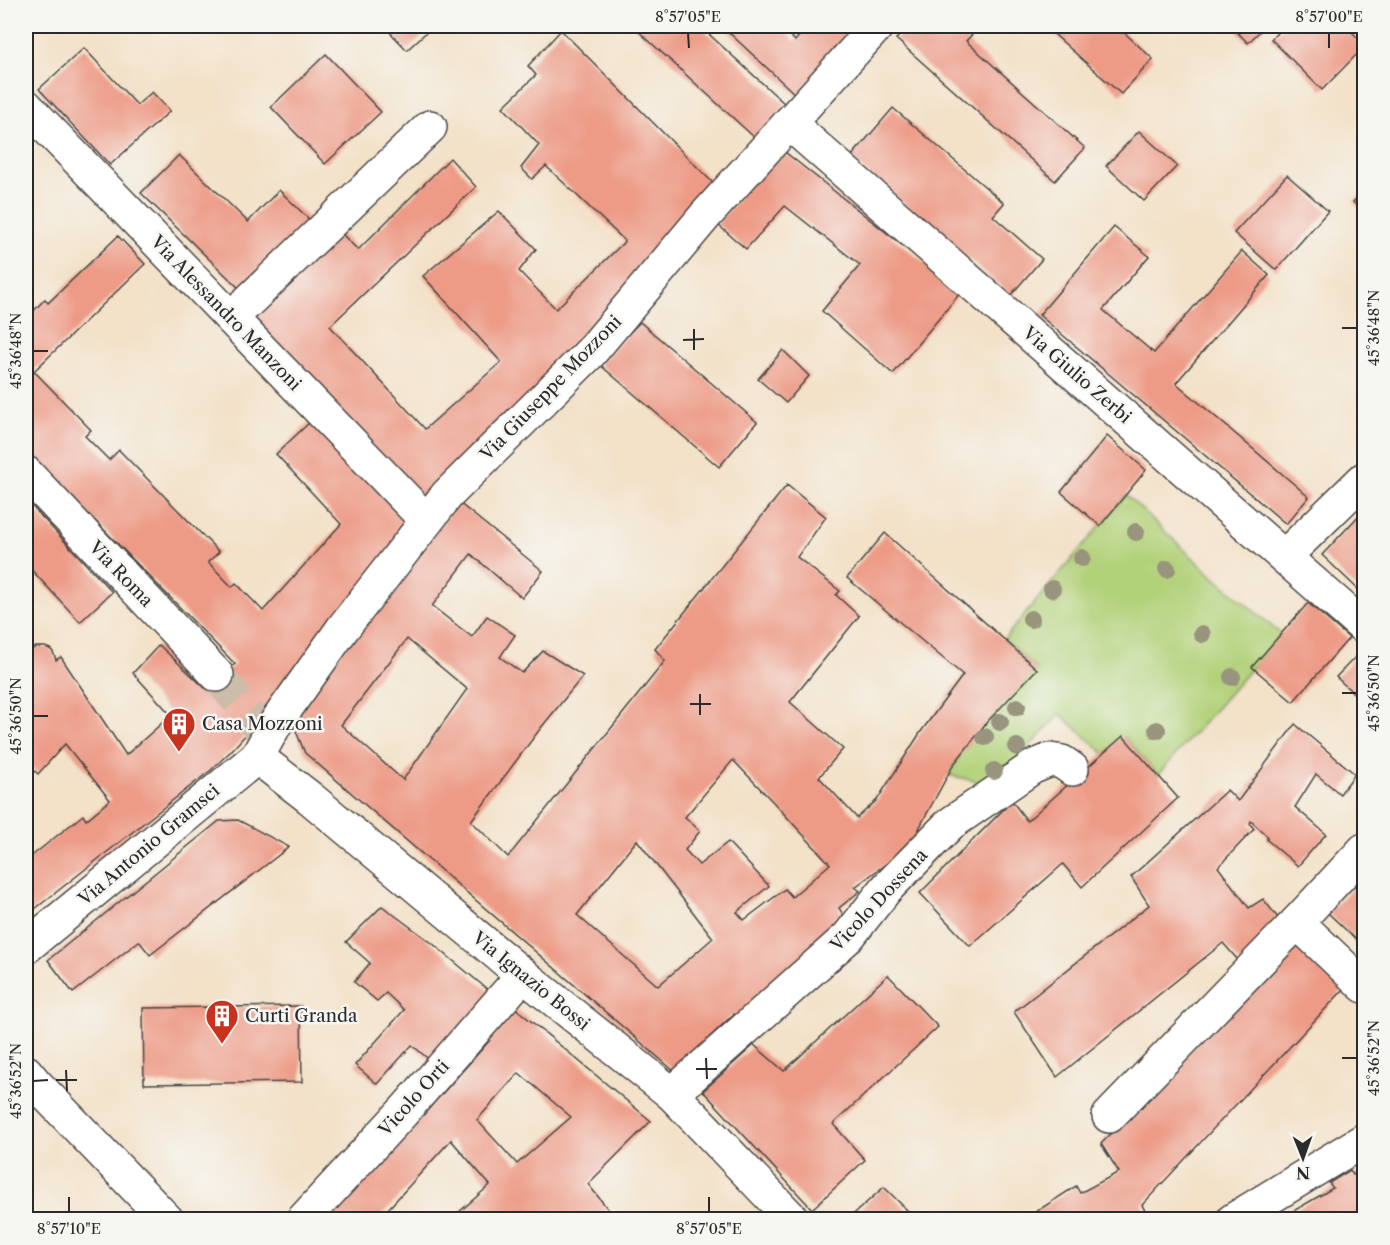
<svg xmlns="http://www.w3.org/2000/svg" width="1390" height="1245" viewBox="0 0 1390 1245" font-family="'Libre Caslon Text',serif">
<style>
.green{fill:#b2d27a;stroke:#6e7e52;stroke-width:1.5}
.building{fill:#ed9b87;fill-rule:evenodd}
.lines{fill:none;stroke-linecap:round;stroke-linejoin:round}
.minor-tunnel{stroke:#cbbda9;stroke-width:33;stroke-dasharray:33 16;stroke-linecap:butt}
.minor-casing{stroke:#494643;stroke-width:36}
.minor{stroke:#fff;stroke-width:33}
.tree{fill:#98947d}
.ticks{fill:none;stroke:#2b2b2b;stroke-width:2}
.labels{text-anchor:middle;stroke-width:5;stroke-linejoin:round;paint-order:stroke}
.street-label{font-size:18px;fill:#2b2b2b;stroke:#f6f6f2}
.poi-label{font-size:18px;fill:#2b2b2b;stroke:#f6f6f2;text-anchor:start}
.neatline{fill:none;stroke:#2b2b2b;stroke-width:2}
.ticks-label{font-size:15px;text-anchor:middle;fill:#2b2b2b}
</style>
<rect width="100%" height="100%" fill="#f6f6f2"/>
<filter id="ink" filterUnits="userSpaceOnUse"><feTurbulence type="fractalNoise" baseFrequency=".0167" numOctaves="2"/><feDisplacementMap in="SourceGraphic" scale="12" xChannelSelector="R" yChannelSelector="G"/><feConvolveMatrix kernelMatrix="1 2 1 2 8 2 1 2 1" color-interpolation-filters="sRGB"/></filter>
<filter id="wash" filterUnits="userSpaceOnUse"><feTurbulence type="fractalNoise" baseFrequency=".008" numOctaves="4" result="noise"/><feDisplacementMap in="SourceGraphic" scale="24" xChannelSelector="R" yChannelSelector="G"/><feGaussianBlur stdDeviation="1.35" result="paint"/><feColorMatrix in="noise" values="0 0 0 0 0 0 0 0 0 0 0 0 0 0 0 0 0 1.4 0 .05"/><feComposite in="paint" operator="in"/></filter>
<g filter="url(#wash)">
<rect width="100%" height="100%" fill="#f3e1c8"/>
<!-- green -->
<path class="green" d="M1126,495L1207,571L1281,634L1158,775L1124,737L1104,753L1060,714L993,785L948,775C970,735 1005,702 1037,669L1004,639Z"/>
<g id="blocks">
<!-- building -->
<g class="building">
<polygon points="384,26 433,26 407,50"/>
<polygon points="637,26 700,26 786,105 755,138 635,28"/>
<polygon points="722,26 780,26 795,41 807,26 859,26 797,96"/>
<polygon points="909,26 980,26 966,41 1085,148 1055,181 896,39"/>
<polygon points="1045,26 1117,26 1153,59 1121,94"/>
<polygon points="1231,26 1265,26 1248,43"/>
<polygon points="1284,26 1346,26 1364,44 1364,47 1322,90 1271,39"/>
<polygon points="561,30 718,188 582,351 424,503 249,315 335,227 358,250 450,158 476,187 330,326 425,429 501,362 423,276 499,211 536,249 519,271 556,309 625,241 546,166 532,179 521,168 539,145 503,107 536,75 528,66"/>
<polygon points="84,48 137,105 152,92 170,111 110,165 39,89"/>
<polygon points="326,54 381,112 325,164 271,107"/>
<polygon points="893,108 1004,203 993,216 1042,259 1011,295 850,158"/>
<polygon points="1139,131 1177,166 1144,201 1106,166"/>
<polygon points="780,148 961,292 893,374 822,311 860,265 785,206 746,249 717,224"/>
<polygon points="179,155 248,222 279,190 312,222 244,293 141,193"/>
<polygon points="1287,175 1328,211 1276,270 1234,233"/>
<polygon points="1364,190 1364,213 1353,202"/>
<polygon points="1114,227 1149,256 1103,310 1154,353 1242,251 1269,275 1176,383 1309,497 1286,524 1039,315"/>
<polygon points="118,236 145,264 34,371 91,430 85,436 109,460 119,450 219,552 208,562 232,587 236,583 263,611 341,524 276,454 311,421 403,515 406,534 268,710 231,751 211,770 26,916 26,856 28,859 83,815 86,820 110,800 65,744 38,774 26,763 26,652 36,647 45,647 50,649 53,652 56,660 61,657 126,755 171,715 133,673 159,645 205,688 235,664 26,450 26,319 45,299 48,303"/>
<polygon points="640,322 757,422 719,467 599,364"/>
<polygon points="783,350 809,376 786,403 758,379"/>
<polygon points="1107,436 1146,470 1100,526 1061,492"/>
<path d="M787,485L826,517L797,557L840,591L836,595L859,616L790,702L843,749L819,777L857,818L877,800L920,733L963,675L847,578L885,533L1037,669L987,722L954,764L925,817L910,846L855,887L860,891L839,908L849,924L739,1021L734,1014L674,1071L305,753L293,724L297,709L458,502L543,571L522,598L471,554L432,606L472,637L487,616L515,635L500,657L522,673L543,651L583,676L540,729L471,821L508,857L665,661L655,649ZM407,639L467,689L403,780L341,725ZM733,760L774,803L830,864L792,897L785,889L744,920L737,912L769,886L728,842L699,865L685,850L700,831L685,817ZM637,840L713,938L658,986L577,915Z"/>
<polygon points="26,500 112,592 80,622 26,564"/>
<polygon points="1364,510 1364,595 1322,555"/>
<polygon points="1308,603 1349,638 1293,702 1252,667"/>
<polygon points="1362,650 1364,652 1364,708 1360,705 1362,701 1336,677"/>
<polygon points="1295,724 1355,774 1340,794 1316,774 1295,807 1326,834 1298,866 1267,840 1267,836 1251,821 1250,824 1254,829 1218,867 1249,908 1263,899 1283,924 1245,968 1223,943 1057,1077 1014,1012 1149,905 1131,877 1227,790 1238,801"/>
<polygon points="1123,736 1178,798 1082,887 1063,864 970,946 920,893 1012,801 1027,821"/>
<polygon points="238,820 289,847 150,955 139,941 73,993 48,960 219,821"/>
<polygon points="1364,876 1364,947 1328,913"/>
<polygon points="382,906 432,943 493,994 433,1063 412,1045 377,1084 355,1065 404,1010 386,993 377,1001 354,982 370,963 346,942"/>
<polygon points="1295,939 1344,989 1142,1205 1150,1220 1023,1220 1076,1186 1080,1193 1119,1172 1101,1144"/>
<polygon points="888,975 938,1027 833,1124 865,1160 812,1209 703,1091 754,1045 784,1071"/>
<polygon points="301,1006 302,1082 144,1084 143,1008"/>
<path d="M514,1007L651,1121L588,1184L608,1209L596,1220H450L490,1185L451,1140L378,1220H323L406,1120L424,1114L490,1040L488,1038ZM519,1073L571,1117L517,1164L477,1120Z"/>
<polygon points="1364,1168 1364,1220 1278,1220 1333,1188 1329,1183 1350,1170 1353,1175"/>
<polygon points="884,1187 915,1218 919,1215 923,1220 847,1220"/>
</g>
</g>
</g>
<g filter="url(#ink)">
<use href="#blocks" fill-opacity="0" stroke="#494643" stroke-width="1.5"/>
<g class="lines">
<!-- minor-tunnel -->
<polyline class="minor-tunnel" points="217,675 268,739"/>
<!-- minor casing -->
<g class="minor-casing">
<g id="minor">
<polyline points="26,106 426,520"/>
<polyline points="789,123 1364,627"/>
<polyline points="231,318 430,127"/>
<polyline points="26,473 217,675"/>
<polyline points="1285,556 1364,479"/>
<polyline points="257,757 310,798 523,975 672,1094 793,1220"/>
<polyline points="1364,850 1297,922 1364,986"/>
<polyline points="26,947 257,757 277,721 343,628 447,495 591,352 705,216 877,26"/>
<polyline points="26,1072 36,1084 167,1220"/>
<polyline points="672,1094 848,937 886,889 950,824 1033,767 1050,760 1062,762 1072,769"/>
<polyline points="1109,1116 1297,922"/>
<polyline points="303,1220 403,1112 523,975"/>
<polyline points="1233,1220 1364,1140"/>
</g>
</g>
<!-- minor -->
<use href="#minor" class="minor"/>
</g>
<!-- trees -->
<g class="tree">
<circle cx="1136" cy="532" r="9"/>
<circle cx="1082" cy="558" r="9"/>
<circle cx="1167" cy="569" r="9"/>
<circle cx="1052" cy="589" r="9"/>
<circle cx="1031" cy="619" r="9"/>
<circle cx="1202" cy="634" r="9"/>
<circle cx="1232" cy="677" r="9"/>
<circle cx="1017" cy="707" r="9"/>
<circle cx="1000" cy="722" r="9"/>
<circle cx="1157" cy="730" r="9"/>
<circle cx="985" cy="737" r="9"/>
<circle cx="1017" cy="747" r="9"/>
<circle cx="994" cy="771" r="9"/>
</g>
</g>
<!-- ticks -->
<path class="ticks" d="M688,33L689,48M1329,33V48M1342,328H1357M694,329V350M683,340L704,339M33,351H48M1342,693H1357M700,694V715M690,704H711M33,716H48M706,1058L707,1079M1342,1058H1357M696,1069H717M66,1070L67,1091M56,1080H77M33,1081L48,1080M69,1197V1212M709,1197V1212"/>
<!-- icons -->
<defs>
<g id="building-pin" transform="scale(1.725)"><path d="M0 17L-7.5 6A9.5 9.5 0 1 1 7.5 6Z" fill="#c8321e" stroke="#f6f6f2"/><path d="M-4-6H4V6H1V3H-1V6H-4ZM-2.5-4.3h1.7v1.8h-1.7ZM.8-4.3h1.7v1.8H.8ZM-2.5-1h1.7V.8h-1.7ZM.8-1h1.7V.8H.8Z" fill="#fff"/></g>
</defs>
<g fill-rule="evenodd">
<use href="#building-pin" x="179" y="724"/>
<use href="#building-pin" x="222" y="1016"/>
</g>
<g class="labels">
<!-- street labels -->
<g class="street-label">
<text transform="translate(226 313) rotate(46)" y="6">Via Alessandro Manzoni</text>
<text transform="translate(1077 375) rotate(41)" y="6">Via Giulio Zerbi</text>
<text transform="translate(551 388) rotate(-46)" y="6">Via Giuseppe Mozzoni</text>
<text transform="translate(121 574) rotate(46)" y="6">Via Roma</text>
<text transform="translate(149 845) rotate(-40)" y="6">Via Antonio Gramsci</text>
<text transform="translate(879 900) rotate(-47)" y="6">Vicolo Dossena</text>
<text transform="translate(531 981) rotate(39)" y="6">Via Ignazio Bossi</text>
<text transform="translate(414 1098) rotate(-48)" y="6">Vicolo Orti</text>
</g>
<!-- poi labels -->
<g class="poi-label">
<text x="202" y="730">Casa Mozzoni</text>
<text x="245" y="1022">Curti Granda</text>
</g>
</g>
<!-- margin -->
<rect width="1390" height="1245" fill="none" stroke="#f6f6f2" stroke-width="66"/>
<!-- north arrow -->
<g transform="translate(1303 1158) rotate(179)" stroke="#f6f6f2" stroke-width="4.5" paint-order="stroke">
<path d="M0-4.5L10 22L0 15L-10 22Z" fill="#2b2b2b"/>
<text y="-9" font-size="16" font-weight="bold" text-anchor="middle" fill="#2b2b2b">N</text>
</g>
<rect x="33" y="33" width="1324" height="1179" class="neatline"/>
<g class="ticks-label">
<text x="688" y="22">8°57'05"E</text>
<text x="1329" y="22">8°57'00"E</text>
<text transform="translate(1374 328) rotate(-90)" y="5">45°36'48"N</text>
<text transform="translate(16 351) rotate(-90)" y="5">45°36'48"N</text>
<text transform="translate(1374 693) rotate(-90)" y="5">45°36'50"N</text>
<text transform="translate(16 716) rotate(-90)" y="5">45°36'50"N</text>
<text transform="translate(1374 1058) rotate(-90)" y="5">45°36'52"N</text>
<text transform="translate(16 1081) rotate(-90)" y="5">45°36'52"N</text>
<text x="69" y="1234">8°57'10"E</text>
<text x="709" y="1234">8°57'05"E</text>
</g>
</svg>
